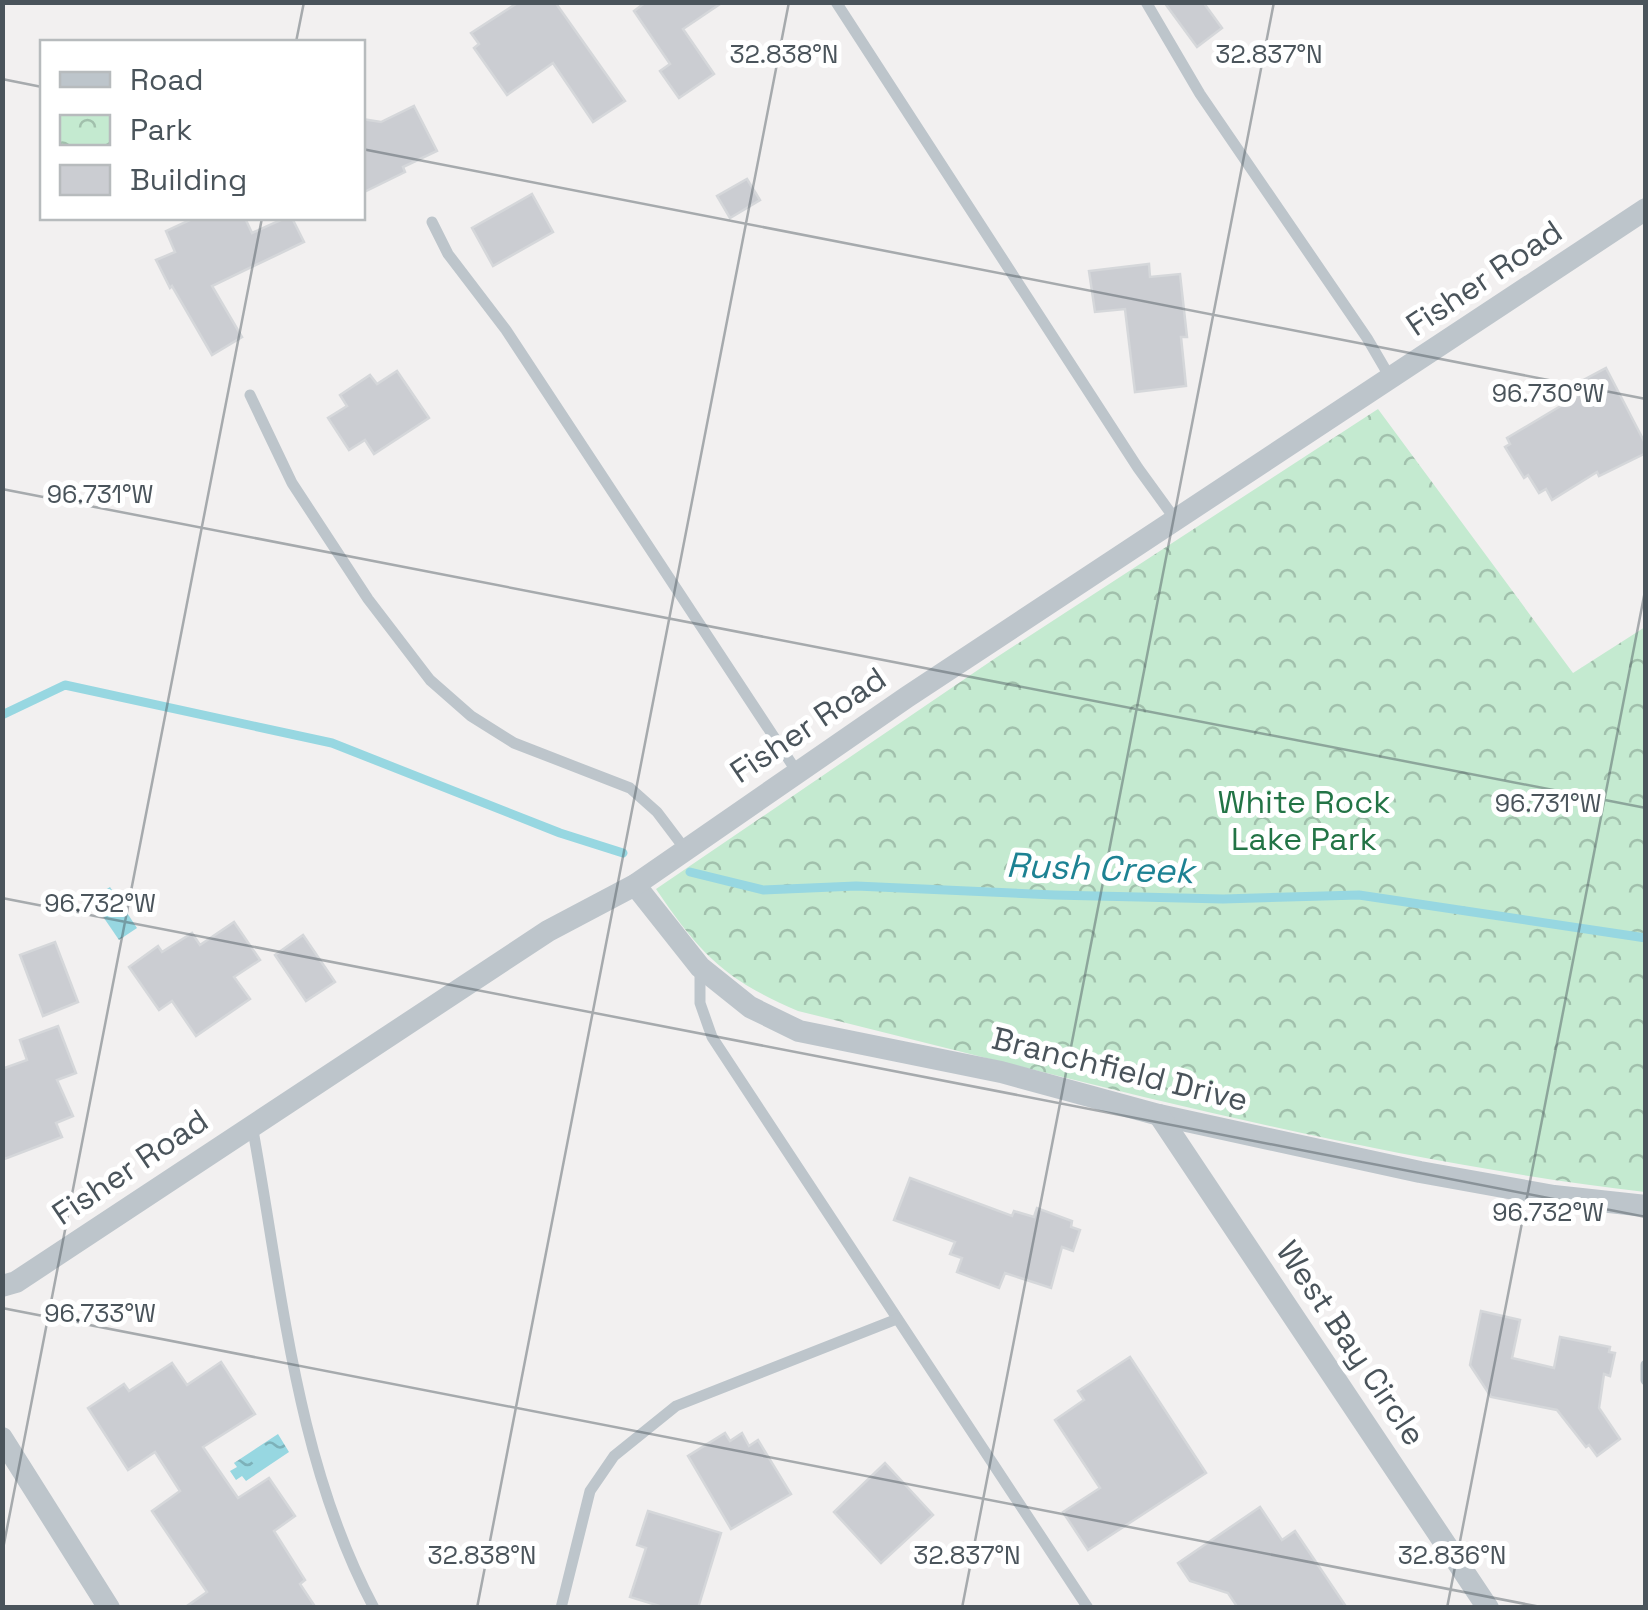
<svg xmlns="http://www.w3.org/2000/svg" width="1648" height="1610" viewBox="0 0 1648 1610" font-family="'Space Grotesk',sans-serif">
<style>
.park{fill:url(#park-crowns)}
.water{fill:url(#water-ripples)}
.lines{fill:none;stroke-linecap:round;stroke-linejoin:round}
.stream{stroke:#97d7e1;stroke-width:9}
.building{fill:#cbcdd2;stroke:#d5d7da;stroke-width:2.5}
.lane{stroke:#bdc5cb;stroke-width:11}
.street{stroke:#bdc5cb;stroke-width:22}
.ticks{fill:none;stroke:#4a545b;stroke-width:2.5;stroke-opacity:0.45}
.labels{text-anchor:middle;stroke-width:10;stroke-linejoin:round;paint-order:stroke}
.street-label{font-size:32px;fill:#4a545b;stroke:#fff}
.park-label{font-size:32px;fill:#237446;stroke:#fff}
.water-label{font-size:35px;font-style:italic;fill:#1d8293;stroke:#fff}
.ticks-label{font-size:25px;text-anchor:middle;fill:#4a545b;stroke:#fff;stroke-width:10;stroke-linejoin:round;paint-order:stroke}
</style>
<defs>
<pattern id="park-crowns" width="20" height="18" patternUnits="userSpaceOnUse" patternTransform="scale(2.5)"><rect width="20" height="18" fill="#c4ead0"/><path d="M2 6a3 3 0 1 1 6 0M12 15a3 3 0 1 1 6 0" fill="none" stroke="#a1c0ac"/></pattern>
<pattern id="water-ripples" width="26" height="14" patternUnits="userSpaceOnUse" patternTransform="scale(2.5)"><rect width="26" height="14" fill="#97d7e1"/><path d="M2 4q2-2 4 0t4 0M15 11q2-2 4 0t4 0" fill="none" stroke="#7db1b9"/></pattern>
</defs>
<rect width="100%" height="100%" fill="#f2f0f0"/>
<!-- park -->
<path class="park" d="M1378,409L1573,673L1645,627V1192C1358,1158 1079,1080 798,1011C725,980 700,954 656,889L997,657Z"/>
<!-- water -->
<g class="water">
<polygon points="110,887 137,928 119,940 91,899"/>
<polygon points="278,1434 289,1452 246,1481 242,1476 236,1480 230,1471 237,1467 234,1463"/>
</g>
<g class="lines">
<!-- stream -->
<g class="stream">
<polyline points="2,715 65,685 332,743 560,833 623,853"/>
<polyline points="690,872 763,890 856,886 1054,895 1223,899 1359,895 1646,938"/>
</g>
</g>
<!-- building -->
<g class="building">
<polygon points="519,2 555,2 625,101 593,122 553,63 507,95 474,48 479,44 471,33"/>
<polygon points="646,2 723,2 683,29 714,74 679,98 660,71 670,64 634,11"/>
<polygon points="1164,2 1203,2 1222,28 1197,47"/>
<polygon points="414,106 437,151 403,167 405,172 362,193 362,119 381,122"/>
<polygon points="747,179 760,200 730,218 717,196"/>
<polygon points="532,194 553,232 493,266 472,228"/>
<polygon points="194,218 245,218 252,233 285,218 292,218 304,242 212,286 242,337 212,355 172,286 170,288 156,260 175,252 166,231"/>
<polygon points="1149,264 1150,277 1180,274 1187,337 1181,337 1186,386 1135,392 1125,309 1095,312 1089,271"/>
<polygon points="1606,368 1646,445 1646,453 1599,476 1597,472 1552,500 1546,489 1539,493 1528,475 1524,478 1505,447 1510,444 1507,438 1579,395 1574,385"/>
<polygon points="397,371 429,418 374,454 365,440 349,450 328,418 347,406 340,395 370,375 377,384"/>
<polygon points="234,922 260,960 234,977 250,999 196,1036 172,1001 159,1010 129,967 158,946 162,952 192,933 200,945"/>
<polygon points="303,935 335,982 306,1001 275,955"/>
<polygon points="55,942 78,1002 43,1016 20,955"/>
<polygon points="58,1026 76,1073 57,1080 73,1116 56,1123 62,1137 2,1160 2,1069 27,1060 20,1040"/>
<polygon points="910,1178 1012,1216 1014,1211 1034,1217 1037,1208 1072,1221 1071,1227 1080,1230 1073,1251 1062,1247 1051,1288 1005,1273 999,1288 957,1272 962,1258 950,1254 955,1242 894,1220"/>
<polygon points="1481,1311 1520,1320 1512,1358 1554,1368 1560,1337 1610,1347 1609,1352 1615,1353 1610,1376 1604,1374 1599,1408 1620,1439 1597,1456 1589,1445 1586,1447 1557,1410 1491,1397 1470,1365"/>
<polygon points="1130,1357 1206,1473 1088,1550 1063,1512 1100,1488 1055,1420 1084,1400 1078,1391"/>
<polygon points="221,1362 255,1414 203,1447 238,1498 269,1478 295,1516 274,1531 305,1580 300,1584 316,1608 184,1608 207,1592 152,1511 180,1491 155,1452 128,1470 88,1408 124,1384 129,1391 172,1363 187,1385"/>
<polygon points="725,1433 730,1441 742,1433 749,1446 758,1440 791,1494 731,1529 688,1456"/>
<polygon points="885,1463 933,1515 881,1563 834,1512"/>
<polygon points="1260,1507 1282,1540 1295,1531 1347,1608 1238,1608 1228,1593 1190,1581 1178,1563"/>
<polygon points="648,1511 721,1533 698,1608 666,1608 630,1597 646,1548 637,1545"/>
</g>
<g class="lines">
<!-- lane -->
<g class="lane">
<polyline points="836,2 1138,468 1175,519"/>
<polyline points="1146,2 1200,94 1367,338 1391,379"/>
<polyline points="432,222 448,254 506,330 797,772"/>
<polyline points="250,395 292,483 368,599 430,680 471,716 514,743 630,788 657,812 685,849"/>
<polyline points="700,967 700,1003 712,1037 1088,1608"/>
<path d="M252,1125C282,1287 295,1460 374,1608"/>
<polyline points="1646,1365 1646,1380"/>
<polyline points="561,1608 590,1491 614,1456 676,1406 897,1319"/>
</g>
<!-- street -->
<g class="street">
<polyline points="635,885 700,967 750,1007 799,1031 1001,1072 1159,1115 1420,1172 1554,1196 1646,1206"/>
<polyline points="1159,1115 1488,1608"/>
<polyline points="2,1286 16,1282 548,931 635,885 907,697 1646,209"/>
<polyline points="2,1438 109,1608"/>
</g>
</g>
<!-- ticks -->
<path class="ticks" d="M296,42L304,2M2,79L42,87M362,149L1646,399M2,489L1646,808M2,898L1646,1217M2,1308L1546,1608M2,1554L262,218M477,1608L789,2M962,1608L1274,2M1447,1608L1646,586"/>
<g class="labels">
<!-- street labels -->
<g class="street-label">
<text transform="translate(1484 278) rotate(-34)" y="11">Fisher Road</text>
<text transform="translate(808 725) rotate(-34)" y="11">Fisher Road</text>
<text transform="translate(1120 1069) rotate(14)" y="11">Branchfield Drive</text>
<text transform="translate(130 1167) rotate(-34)" y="11">Fisher Road</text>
<text transform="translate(1351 1343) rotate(56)" y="11">West Bay Circle</text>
</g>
<!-- park labels -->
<g class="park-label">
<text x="1304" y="813">White Rock<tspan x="1304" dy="37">Lake Park</tspan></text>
</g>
<!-- water labels -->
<g class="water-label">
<text transform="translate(1100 868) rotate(2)" y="12">Rush Creek</text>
</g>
</g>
<g class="ticks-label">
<text x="784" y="63">32.838°N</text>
<text x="1269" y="63">32.837°N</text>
<text x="1548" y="402">96.730°W</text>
<text x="100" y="503">96.731°W</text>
<text x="1548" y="812">96.731°W</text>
<text x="100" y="912">96.732°W</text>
<text x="1548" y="1221">96.732°W</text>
<text x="100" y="1322">96.733°W</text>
<text x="482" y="1564">32.838°N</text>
<text x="967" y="1564">32.837°N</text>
<text x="1452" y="1564">32.836°N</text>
</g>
<!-- border -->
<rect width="1648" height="1610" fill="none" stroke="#4a545b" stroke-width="10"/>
<!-- legend -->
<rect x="40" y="40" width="325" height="180" fill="#ffffff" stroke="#b7bbbd" stroke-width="2.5"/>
<rect x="60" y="72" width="50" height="15" fill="#bdc5cb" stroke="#b7bbbd" stroke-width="2.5"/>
<text x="130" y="90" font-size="30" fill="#4a545b">Road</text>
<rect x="60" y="115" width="50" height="30" fill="url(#park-crowns)" stroke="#b7bbbd" stroke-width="2.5"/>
<text x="130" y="140" font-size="30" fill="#4a545b">Park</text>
<rect x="60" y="165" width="50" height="30" fill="#cbcdd2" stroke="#b7bbbd" stroke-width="2.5"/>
<text x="130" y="190" font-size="30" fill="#4a545b">Building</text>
</svg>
